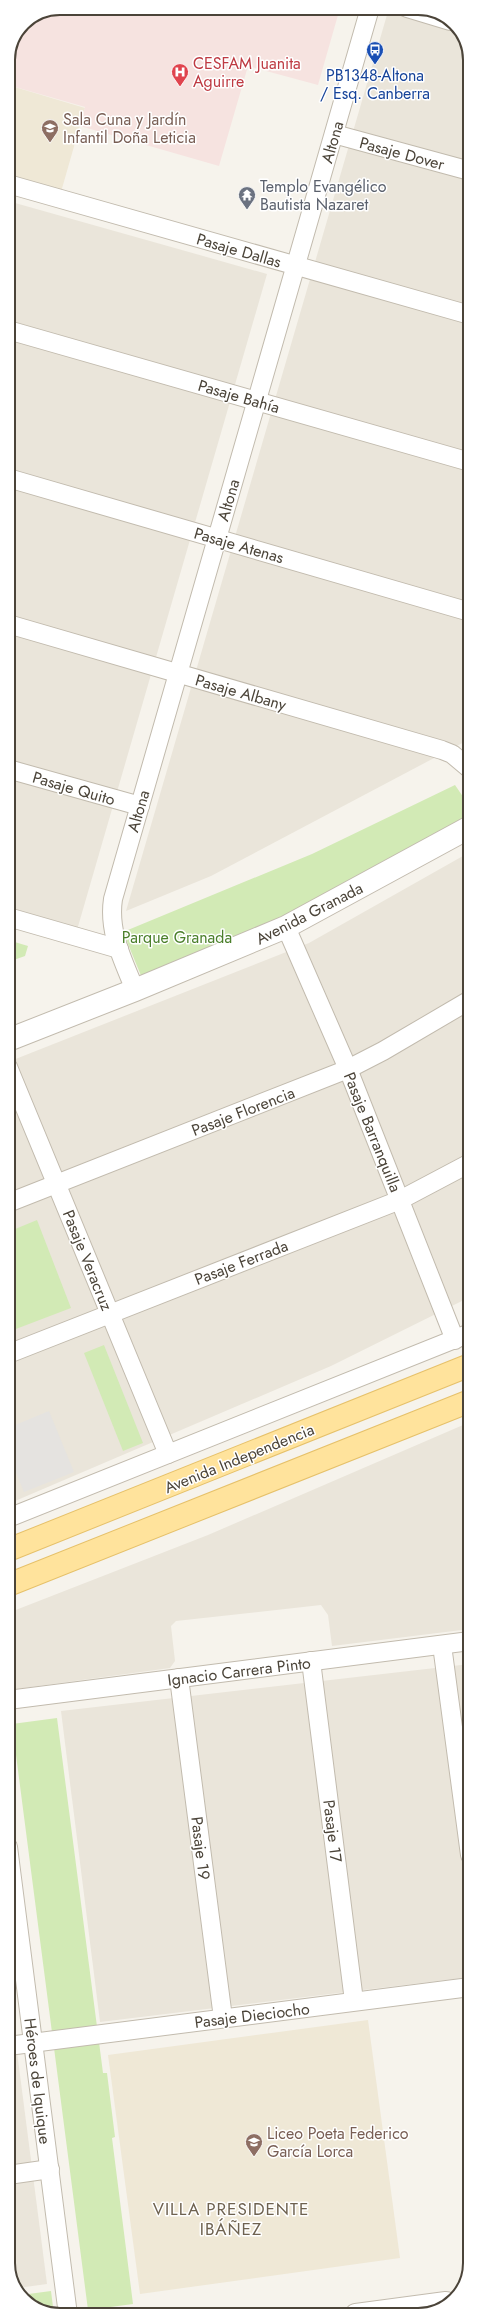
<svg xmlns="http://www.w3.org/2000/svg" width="478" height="2323" viewBox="0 0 478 2323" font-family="Jost,sans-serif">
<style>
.residential{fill:#eae5da}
.education{fill:#efe8d6}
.medical{fill:#f6e3e0}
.green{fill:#d2eab5}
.parking{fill:#e5e3e0}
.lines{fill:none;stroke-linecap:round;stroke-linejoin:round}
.minor-casing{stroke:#c2bbae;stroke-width:20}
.tertiary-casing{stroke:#c2bbae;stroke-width:24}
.primary-casing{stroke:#e6c16a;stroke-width:24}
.minor{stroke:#fff;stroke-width:18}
.tertiary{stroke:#fff;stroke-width:22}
.primary{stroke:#ffe39c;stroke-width:22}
.labels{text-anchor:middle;stroke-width:3;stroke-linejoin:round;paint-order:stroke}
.health-label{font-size:16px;fill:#be3a42;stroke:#fff;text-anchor:start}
.transit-label{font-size:16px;fill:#164399;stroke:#fff}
.education-label{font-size:16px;fill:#785e54;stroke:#fff;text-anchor:start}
.street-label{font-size:16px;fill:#4b4439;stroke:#fff}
.worship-label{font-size:16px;fill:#5b616d;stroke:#fff;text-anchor:start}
.park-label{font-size:16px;fill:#4a7f2a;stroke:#fff}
.neighbourhood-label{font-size:17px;letter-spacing:1px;fill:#6e6250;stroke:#fff}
.rim{fill:none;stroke:#4b4439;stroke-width:2}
</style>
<rect width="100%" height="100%" fill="#f6f3ec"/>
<!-- residential -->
<g class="residential">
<polygon points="389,8 425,8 455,23 470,53 470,739 211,876 126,911"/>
<polygon points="8,201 267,274 77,930 8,908"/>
<polygon points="470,852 470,1297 331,1366 8,1504 8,1062 309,943"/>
<polygon points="470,1422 470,1629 332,1646 328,1615 321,1605 176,1621 171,1626 175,1661 170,1668 16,1689 8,1684 8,1613 208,1535"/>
<polygon points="470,1664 470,1977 100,2022 61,1711"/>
<polygon points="8,1982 47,2284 18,2288 8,2270"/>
</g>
<!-- education -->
<g class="education">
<polygon points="8,85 85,108 61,192 8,177"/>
<polygon points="368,2020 400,2258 140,2294 108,2055"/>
</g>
<!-- medical -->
<polygon class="medical" points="60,8 340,8 318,85 248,66 219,166 80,126 85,107 8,85 8,60 23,23"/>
<!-- green -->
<g class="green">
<polygon points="455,785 470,807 470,817 284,917 142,978 123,932 312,854"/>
<polygon points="8,940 28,946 25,956 8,962"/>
<polygon points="37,1220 71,1308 8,1332 8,1232"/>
<polygon points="104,1345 143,1443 123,1451 84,1353"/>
<polygon points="57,1718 103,2073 107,2073 115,2137 112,2138 133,2304 88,2310 12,1724"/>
<polygon points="51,2291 54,2315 23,2300 21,2295"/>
</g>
<!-- parking -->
<polygon class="parking" points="49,1411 74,1472 24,1492 8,1453 8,1428"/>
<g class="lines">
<!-- minor casing -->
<g class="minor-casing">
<g id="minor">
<polyline points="407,8 450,21"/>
<polyline points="334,134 470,171"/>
<polyline points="8,184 470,315"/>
<polyline points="8,330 470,462"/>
<polyline points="8,478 470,612"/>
<polyline points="8,624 442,750 452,754 470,769"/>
<polyline points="8,769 140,806"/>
<polyline points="8,917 119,949"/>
<polyline points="286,927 348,1069 455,1340"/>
<path d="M135,990C123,960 108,932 113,899L370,8"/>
<polyline points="8,1067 168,1454"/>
<polyline points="8,1203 348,1069 383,1051 470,1000"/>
<polyline points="8,1354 400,1200 470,1163"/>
<polyline points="8,1518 470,1333"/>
<polyline points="442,1645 470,1855"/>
<polyline points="311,1661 354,2001"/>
<polyline points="179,1678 223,2018"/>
<polyline points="8,1700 470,1641"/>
<polyline points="8,1847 68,2315"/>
<polyline points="8,2046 470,1987"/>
<polyline points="8,2175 50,2169"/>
</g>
</g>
<!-- tertiary casing -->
<g class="tertiary-casing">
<g id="tertiary">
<polyline points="8,1040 135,990 286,927 470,827"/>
<polyline points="356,2315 446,2303"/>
</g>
</g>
<!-- primary casing -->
<g class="primary-casing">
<g id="primary">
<polyline points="8,1550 470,1365"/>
<polyline points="8,1585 470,1401"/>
</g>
</g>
<!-- minor -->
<use href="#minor" class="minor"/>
<!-- tertiary -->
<use href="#tertiary" class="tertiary"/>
<!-- primary -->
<use href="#primary" class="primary"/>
</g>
<!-- icons -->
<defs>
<g id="bus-pin" transform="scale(0.9)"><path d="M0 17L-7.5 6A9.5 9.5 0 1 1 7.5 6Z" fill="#1a4fb4" stroke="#fff"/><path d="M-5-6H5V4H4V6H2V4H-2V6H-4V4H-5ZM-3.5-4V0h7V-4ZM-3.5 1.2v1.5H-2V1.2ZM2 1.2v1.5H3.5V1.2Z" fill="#fff"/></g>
<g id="hospital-pin" transform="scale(0.9)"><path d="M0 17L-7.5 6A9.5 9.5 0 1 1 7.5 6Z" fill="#e0444e" stroke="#fff"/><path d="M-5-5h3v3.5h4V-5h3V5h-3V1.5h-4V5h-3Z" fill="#fff"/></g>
<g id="school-pin" transform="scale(0.9)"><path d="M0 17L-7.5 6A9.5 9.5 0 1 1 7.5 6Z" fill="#8d6e63" stroke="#fff"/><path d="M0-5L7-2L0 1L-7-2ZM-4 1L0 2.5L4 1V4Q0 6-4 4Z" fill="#fff"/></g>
<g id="temple-pin" transform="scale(0.9)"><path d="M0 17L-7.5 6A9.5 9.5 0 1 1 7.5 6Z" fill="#6b7280" stroke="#fff"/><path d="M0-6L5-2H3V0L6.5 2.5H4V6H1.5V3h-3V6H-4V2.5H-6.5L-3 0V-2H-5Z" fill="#fff"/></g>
</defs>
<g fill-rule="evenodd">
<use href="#bus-pin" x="375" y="50"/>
<use href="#hospital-pin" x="180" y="72"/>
<use href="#school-pin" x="50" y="128"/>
<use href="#temple-pin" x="247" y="195"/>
<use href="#school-pin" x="254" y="2142"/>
</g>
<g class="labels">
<!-- health labels -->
<g class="health-label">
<text x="193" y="69">CESFAM Juanita<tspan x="193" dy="18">Aguirre</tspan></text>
</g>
<!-- transit labels -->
<g class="transit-label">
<text x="375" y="81">PB1348-Altona<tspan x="375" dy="18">/ Esq. Canberra</tspan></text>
</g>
<!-- education labels -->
<g class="education-label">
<text x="63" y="125">Sala Cuna y Jardín<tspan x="63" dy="18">Infantil Doña Leticia</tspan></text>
<text x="267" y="2139">Liceo Poeta Federico<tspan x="267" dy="18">García Lorca</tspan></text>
</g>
<!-- street labels -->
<g class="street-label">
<text transform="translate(332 142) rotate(-74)" y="6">Altona</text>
<text transform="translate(402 153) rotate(15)" y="6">Pasaje Dover</text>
<text transform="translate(239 250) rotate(16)" y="6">Pasaje Dallas</text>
<text transform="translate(239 396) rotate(16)" y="6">Pasaje Bahía</text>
<text transform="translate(228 500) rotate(-74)" y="6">Altona</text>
<text transform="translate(239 545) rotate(16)" y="6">Pasaje Atenas</text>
<text transform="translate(241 692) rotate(16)" y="6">Pasaje Albany</text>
<text transform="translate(74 788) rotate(16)" y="6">Pasaje Quito</text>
<text transform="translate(138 811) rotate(-74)" y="6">Altona</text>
<text transform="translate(309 913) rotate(-27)" y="6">Avenida Granada</text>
<text transform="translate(243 1111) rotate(-21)" y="6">Pasaje Florencia</text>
<text transform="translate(373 1132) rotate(68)" y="6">Pasaje Barranquilla</text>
<text transform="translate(88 1260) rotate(68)" y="6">Pasaje Veracruz</text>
<text transform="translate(241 1262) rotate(-21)" y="6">Pasaje Ferrada</text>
<text transform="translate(239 1458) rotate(-22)" y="6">Avenida Independencia</text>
<text transform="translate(239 1671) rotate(-7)" y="6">Ignacio Carrera Pinto</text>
<text transform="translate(333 1831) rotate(83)" y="6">Pasaje 17</text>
<text transform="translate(201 1848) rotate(83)" y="6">Pasaje 19</text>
<text transform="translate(252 2015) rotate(-7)" y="6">Pasaje Dieciocho</text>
<text transform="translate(38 2081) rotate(83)" y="6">Héroes de Iquique</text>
</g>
<!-- worship labels -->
<g class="worship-label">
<text x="260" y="192">Templo Evangélico<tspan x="260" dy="18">Bautista Nazaret</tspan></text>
</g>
<!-- park labels -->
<g class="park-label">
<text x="177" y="943">Parque Granada</text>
</g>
<!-- neighbourhood labels -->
<g class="neighbourhood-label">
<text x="231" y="2215">VILLA PRESIDENTE<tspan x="231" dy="20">IBÁÑEZ</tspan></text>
</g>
</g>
<!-- crop -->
<path d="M0 0H478V2323H0ZM60 15H418A45 45 0 0 1 463 60V2263A45 45 0 0 1 418 2308H60A45 45 0 0 1 15 2263V60A45 45 0 0 1 60 15Z" fill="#fff" fill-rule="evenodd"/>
<path class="rim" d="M60 15H418A45 45 0 0 1 463 60V2263A45 45 0 0 1 418 2308H60A45 45 0 0 1 15 2263V60A45 45 0 0 1 60 15Z"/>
</svg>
